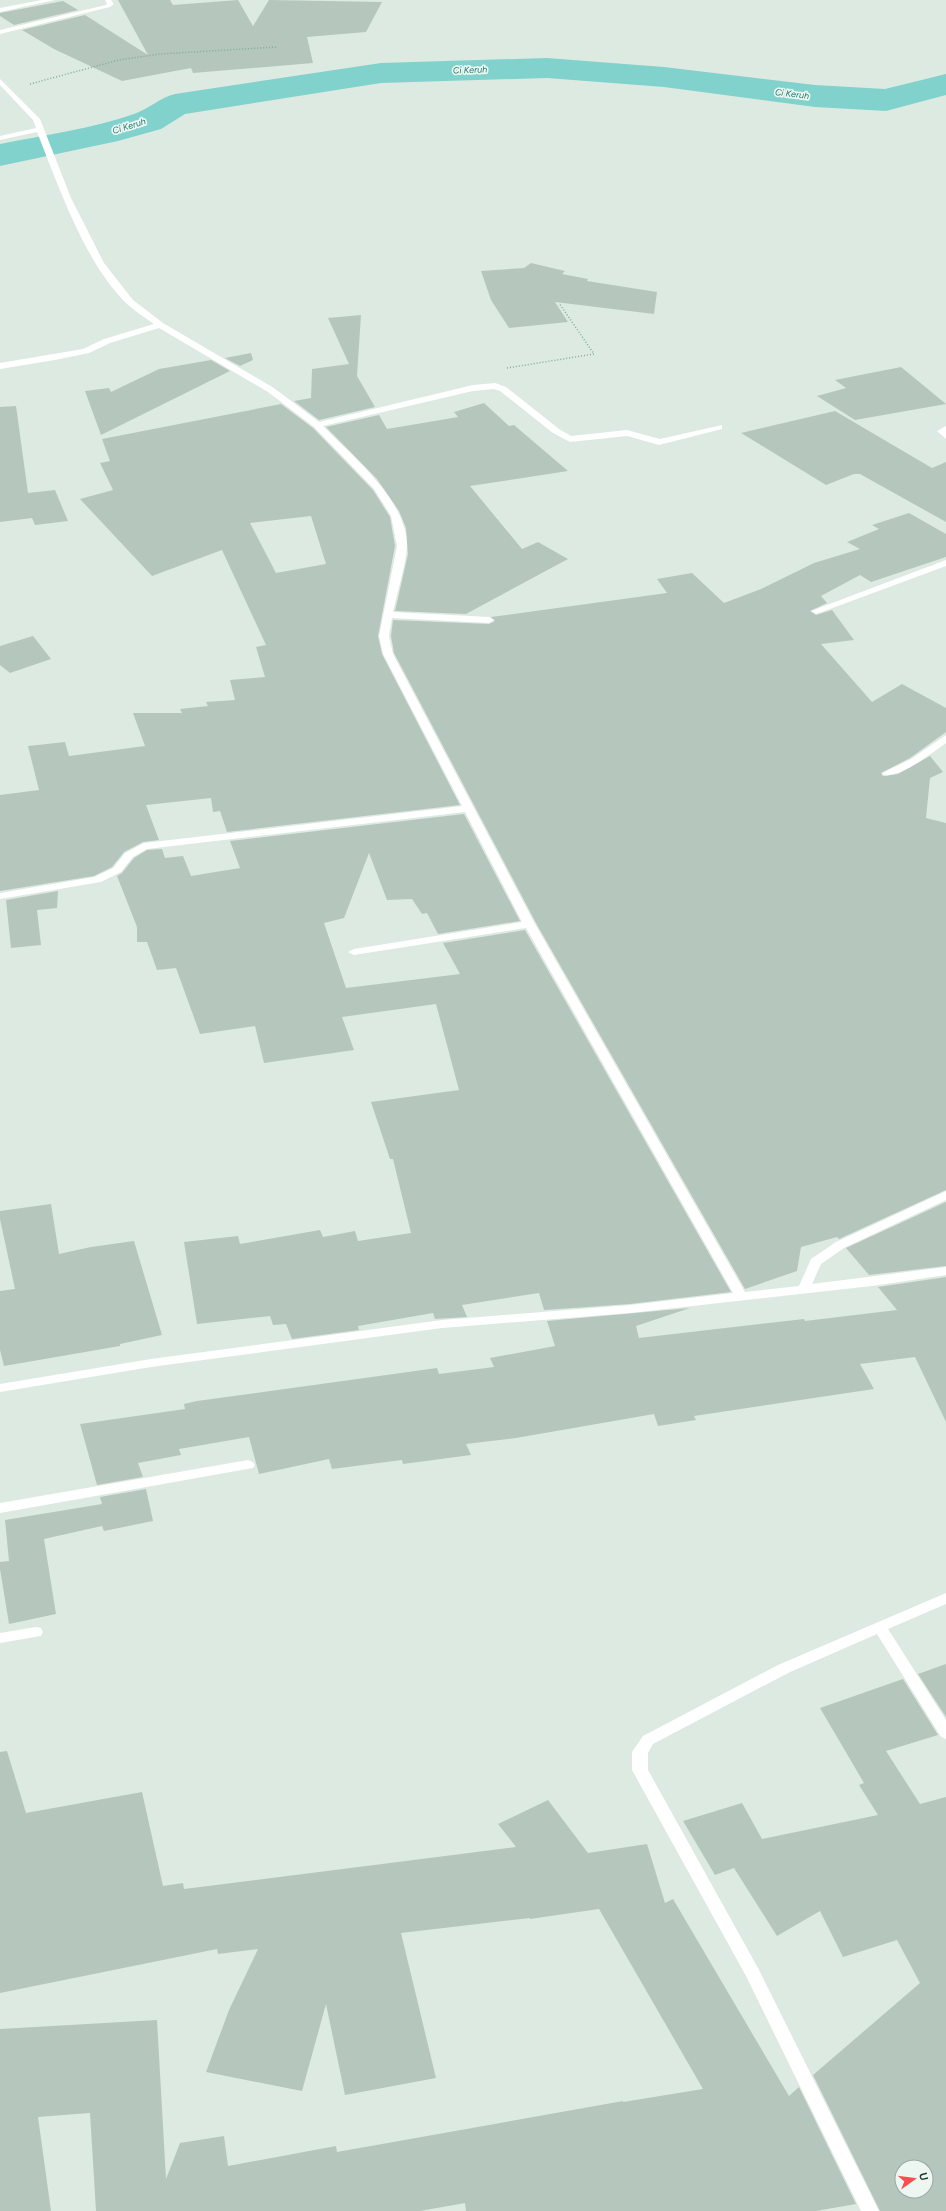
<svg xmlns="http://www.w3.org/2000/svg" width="946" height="2211" viewBox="0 0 946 2211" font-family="Figtree,sans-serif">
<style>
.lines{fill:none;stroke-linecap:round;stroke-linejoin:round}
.river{fill:#81d2cc;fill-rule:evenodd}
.building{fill:#b5c7bc;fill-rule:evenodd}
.path{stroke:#7caf93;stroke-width:1.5;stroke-dasharray:1 2;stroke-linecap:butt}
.lane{fill:#fff;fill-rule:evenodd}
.street{fill:#fff;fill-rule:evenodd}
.labels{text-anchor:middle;stroke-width:3.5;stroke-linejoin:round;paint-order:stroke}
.far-water-label{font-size:9px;font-style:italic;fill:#177771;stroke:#edf6f0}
</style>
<rect width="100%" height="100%" fill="#ddeae1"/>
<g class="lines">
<!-- river -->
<path class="river" d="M547,58L664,67L815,85L885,89L946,74V95L886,111L815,107L664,87L547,78L381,83L185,114L161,129L118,141L0,166V144C44,135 91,129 134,114C149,109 159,98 175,94L381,63Z"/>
</g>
<!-- building -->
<g class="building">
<polygon points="118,0 170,0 173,5 238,0 253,26 269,0 382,2 366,32 307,37 313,63 193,73 191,68 122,81 54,49 22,30 85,15 148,55"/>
<polygon points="63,1 78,10 14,25 0,16 0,13"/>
<polygon points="531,263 565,271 562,274 588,279 587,281 657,292 654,314 555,302 568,322 509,328 491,300 481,271 524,268"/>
<polygon points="361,315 357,376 375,407 319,420 294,401 311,398 312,369 349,364 328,318"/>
<polygon points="251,353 253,360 240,366 225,358"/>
<polygon points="211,360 230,371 101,435 85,391 109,388 111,392 159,369"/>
<polygon points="901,367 946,404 855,420 817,396 846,388 835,380"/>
<polygon points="484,403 509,426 514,425 568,471 470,486 522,549 538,542 568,559 466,614 395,611 408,554 406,528 399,511 377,479 326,427 379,415 387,429 458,417 454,412"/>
<path d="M281,404L313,428L373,490L390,517L395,546L378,636L382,654L460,805L227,832L220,811L213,812L211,798L146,805L159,840L143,842L124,852L112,867L94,876L0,891V795L39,790L28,746L65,742L69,756L145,746L133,713H182L180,709L208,706L206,702L235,700L230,680L265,677L256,647L266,645L222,550L152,576L80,499L113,490L100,463L110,461L102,439ZM311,516L326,564L276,573L250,523Z"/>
<polygon points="16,406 28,493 55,490 68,521 35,525 32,518 0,522 0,407"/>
<polygon points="835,411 932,468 946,462 946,522 860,474 854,474 826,485 741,433"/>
<polygon points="909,513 946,534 946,557 871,582 860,575 821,596 827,603 810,611 816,615 832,610 854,640 821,644 872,702 902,684 946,708 946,732 910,758 881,773 883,776 898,774 930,756 943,772 930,778 926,818 946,823 946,1190 839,1239 837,1237 801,1247 797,1271 745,1289 536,923 394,653 391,636 393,620 489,624 495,621 491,617 667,593 657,579 692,573 724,603 761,589 814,563 860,549 847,542 879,529 872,525"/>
<polygon points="33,636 51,659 10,673 0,665 0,646"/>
<polygon points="464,814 520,921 438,934 427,913 422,914 412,899 387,900 369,853 344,918 324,923 346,988 460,974 443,943 525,930 731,1292 630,1304 544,1310 539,1293 462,1305 467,1317 435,1319 433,1313 358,1326 359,1330 292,1339 286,1324 273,1325 270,1316 197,1324 184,1242 238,1236 240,1244 320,1230 323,1237 355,1231 358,1241 411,1233 393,1159 390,1159 371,1102 459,1090 436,1004 342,1017 354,1050 264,1063 255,1026 200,1034 176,968 157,970 147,942 137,942 137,927 117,876 122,873 134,858 147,850 162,849 165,858 183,856 191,876 240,868 230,841"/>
<polygon points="58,891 57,908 37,910 41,945 11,948 6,900"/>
<polygon points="946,1202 946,1266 869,1275 846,1248"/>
<polygon points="51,1204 59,1254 91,1247 134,1241 162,1335 120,1344 120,1346 4,1366 0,1350 0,1291 15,1289 0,1219 0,1211"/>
<polygon points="946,1277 946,1422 915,1357 860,1364 874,1389 694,1416 696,1420 658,1426 654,1414 516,1438 466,1444 471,1455 403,1464 402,1460 332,1469 329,1459 259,1474 249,1437 179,1449 181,1455 138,1463 143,1477 97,1485 80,1424 185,1409 184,1404 197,1401 437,1368 439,1374 494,1367 490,1358 555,1346 547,1321 690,1308 636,1326 639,1338 804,1319 805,1321 897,1310 878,1287"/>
<polygon points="146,1489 153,1521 104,1531 102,1526 44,1539 56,1614 9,1624 0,1569 0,1562 9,1561 5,1520 102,1504 100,1497"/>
<polygon points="946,1664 946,1717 918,1674"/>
<path d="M903,1679L938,1735L886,1751L920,1804L946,1797V2211H880L813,2075L920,1983L897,1940L843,1957L820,1911L777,1936L734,1868L715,1875L683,1821L742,1803L762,1839L878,1815L859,1785L864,1783L820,1708ZM902,2167H926V2191H902Z"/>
<polygon points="7,1751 26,1813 142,1792 163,1886 183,1883 184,1889 516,1847 498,1824 548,1800 588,1853 647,1844 665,1903 673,1899 789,2096 799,2087 856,2204 816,2211 466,2211 465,2203 420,2211 96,2211 90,2113 38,2117 51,2211 0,2211 0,2029 157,2020 166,2179 180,2143 224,2136 228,2166 336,2146 337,2152 623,2101 623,2102 703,2089 599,1909 530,1919 530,1918 401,1933 436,2078 345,2095 326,2004 302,2091 206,2072 229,2010 258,1949 218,1954 217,1949 0,1993 0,1752"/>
</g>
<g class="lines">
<!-- path -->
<g class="path">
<polyline points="30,84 119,60 160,54 277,47"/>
<polyline points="507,368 594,354 559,303"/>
</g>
<!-- lane -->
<polygon class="lane" points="36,1627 41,1628 43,1632 41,1636 0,1643 0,1633"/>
<!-- street -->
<g class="street">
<polygon points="42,0 55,0 0,12 0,8"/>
<polygon points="105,0 111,0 114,4 110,7 0,34 0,30 106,5 107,4"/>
<path d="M0,79L40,119L71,198L104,263L133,300L163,323L274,388L319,422L473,385L495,383L506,387L559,429L571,436L627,430L660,439L722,425V429L659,445L627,436L570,442L553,433L500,391L494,389L473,391L323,426C353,457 407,500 407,546C406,565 397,593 393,612L489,617L494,620L489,623L392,618L389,636L393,654L535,924L745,1292L799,1286L811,1259L836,1242L946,1191V1200L844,1248L821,1264L812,1284L946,1267V1275L872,1286L630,1313L442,1328L151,1367L0,1392V1384L151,1359L442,1320L630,1305L733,1293L526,928L354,955L348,952L354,949L522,922L465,812L147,849L133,857L121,872L101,882L0,899V893L94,877L113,868L125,853L144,843L462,806L383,654L379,636L397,546L391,516L374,489L314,427L268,392L159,328L110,343L89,353L55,360L0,369V363L83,349L104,339L154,324C145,318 135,311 127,304C84,262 59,187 37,132L0,140V136L36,128L33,120L0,85Z"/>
<polygon points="946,426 946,439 937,431"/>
<polygon points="946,560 946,566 819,613 816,614 811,611"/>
<path d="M946,735V743C933,752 899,779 883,775L882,773L911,759Z"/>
<polygon points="248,1460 253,1462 255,1465 253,1468 0,1513 0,1503"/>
<polygon points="946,1593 946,1604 888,1629 946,1720 946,1739 941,1737 877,1634 788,1673 653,1744 648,1753 648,1770 758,1968 879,2211 861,2211 746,1976 632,1770 632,1752 643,1736 778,1665"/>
</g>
</g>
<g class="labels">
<!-- far-water labels -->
<g class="far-water-label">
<text transform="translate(470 70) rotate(-2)" y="3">Ci Keruh</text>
<text transform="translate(792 94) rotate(7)" y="3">Ci Keruh</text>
<text transform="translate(129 126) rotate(-17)" y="3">Ci Keruh</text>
</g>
</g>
<!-- north arrow -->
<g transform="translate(914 2179) rotate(76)"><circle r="19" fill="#edf6f0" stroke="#9aaaa2"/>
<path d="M0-3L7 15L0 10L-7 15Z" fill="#f84e4c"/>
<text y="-6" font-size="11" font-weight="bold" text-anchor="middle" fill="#1e392c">U</text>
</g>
</svg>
